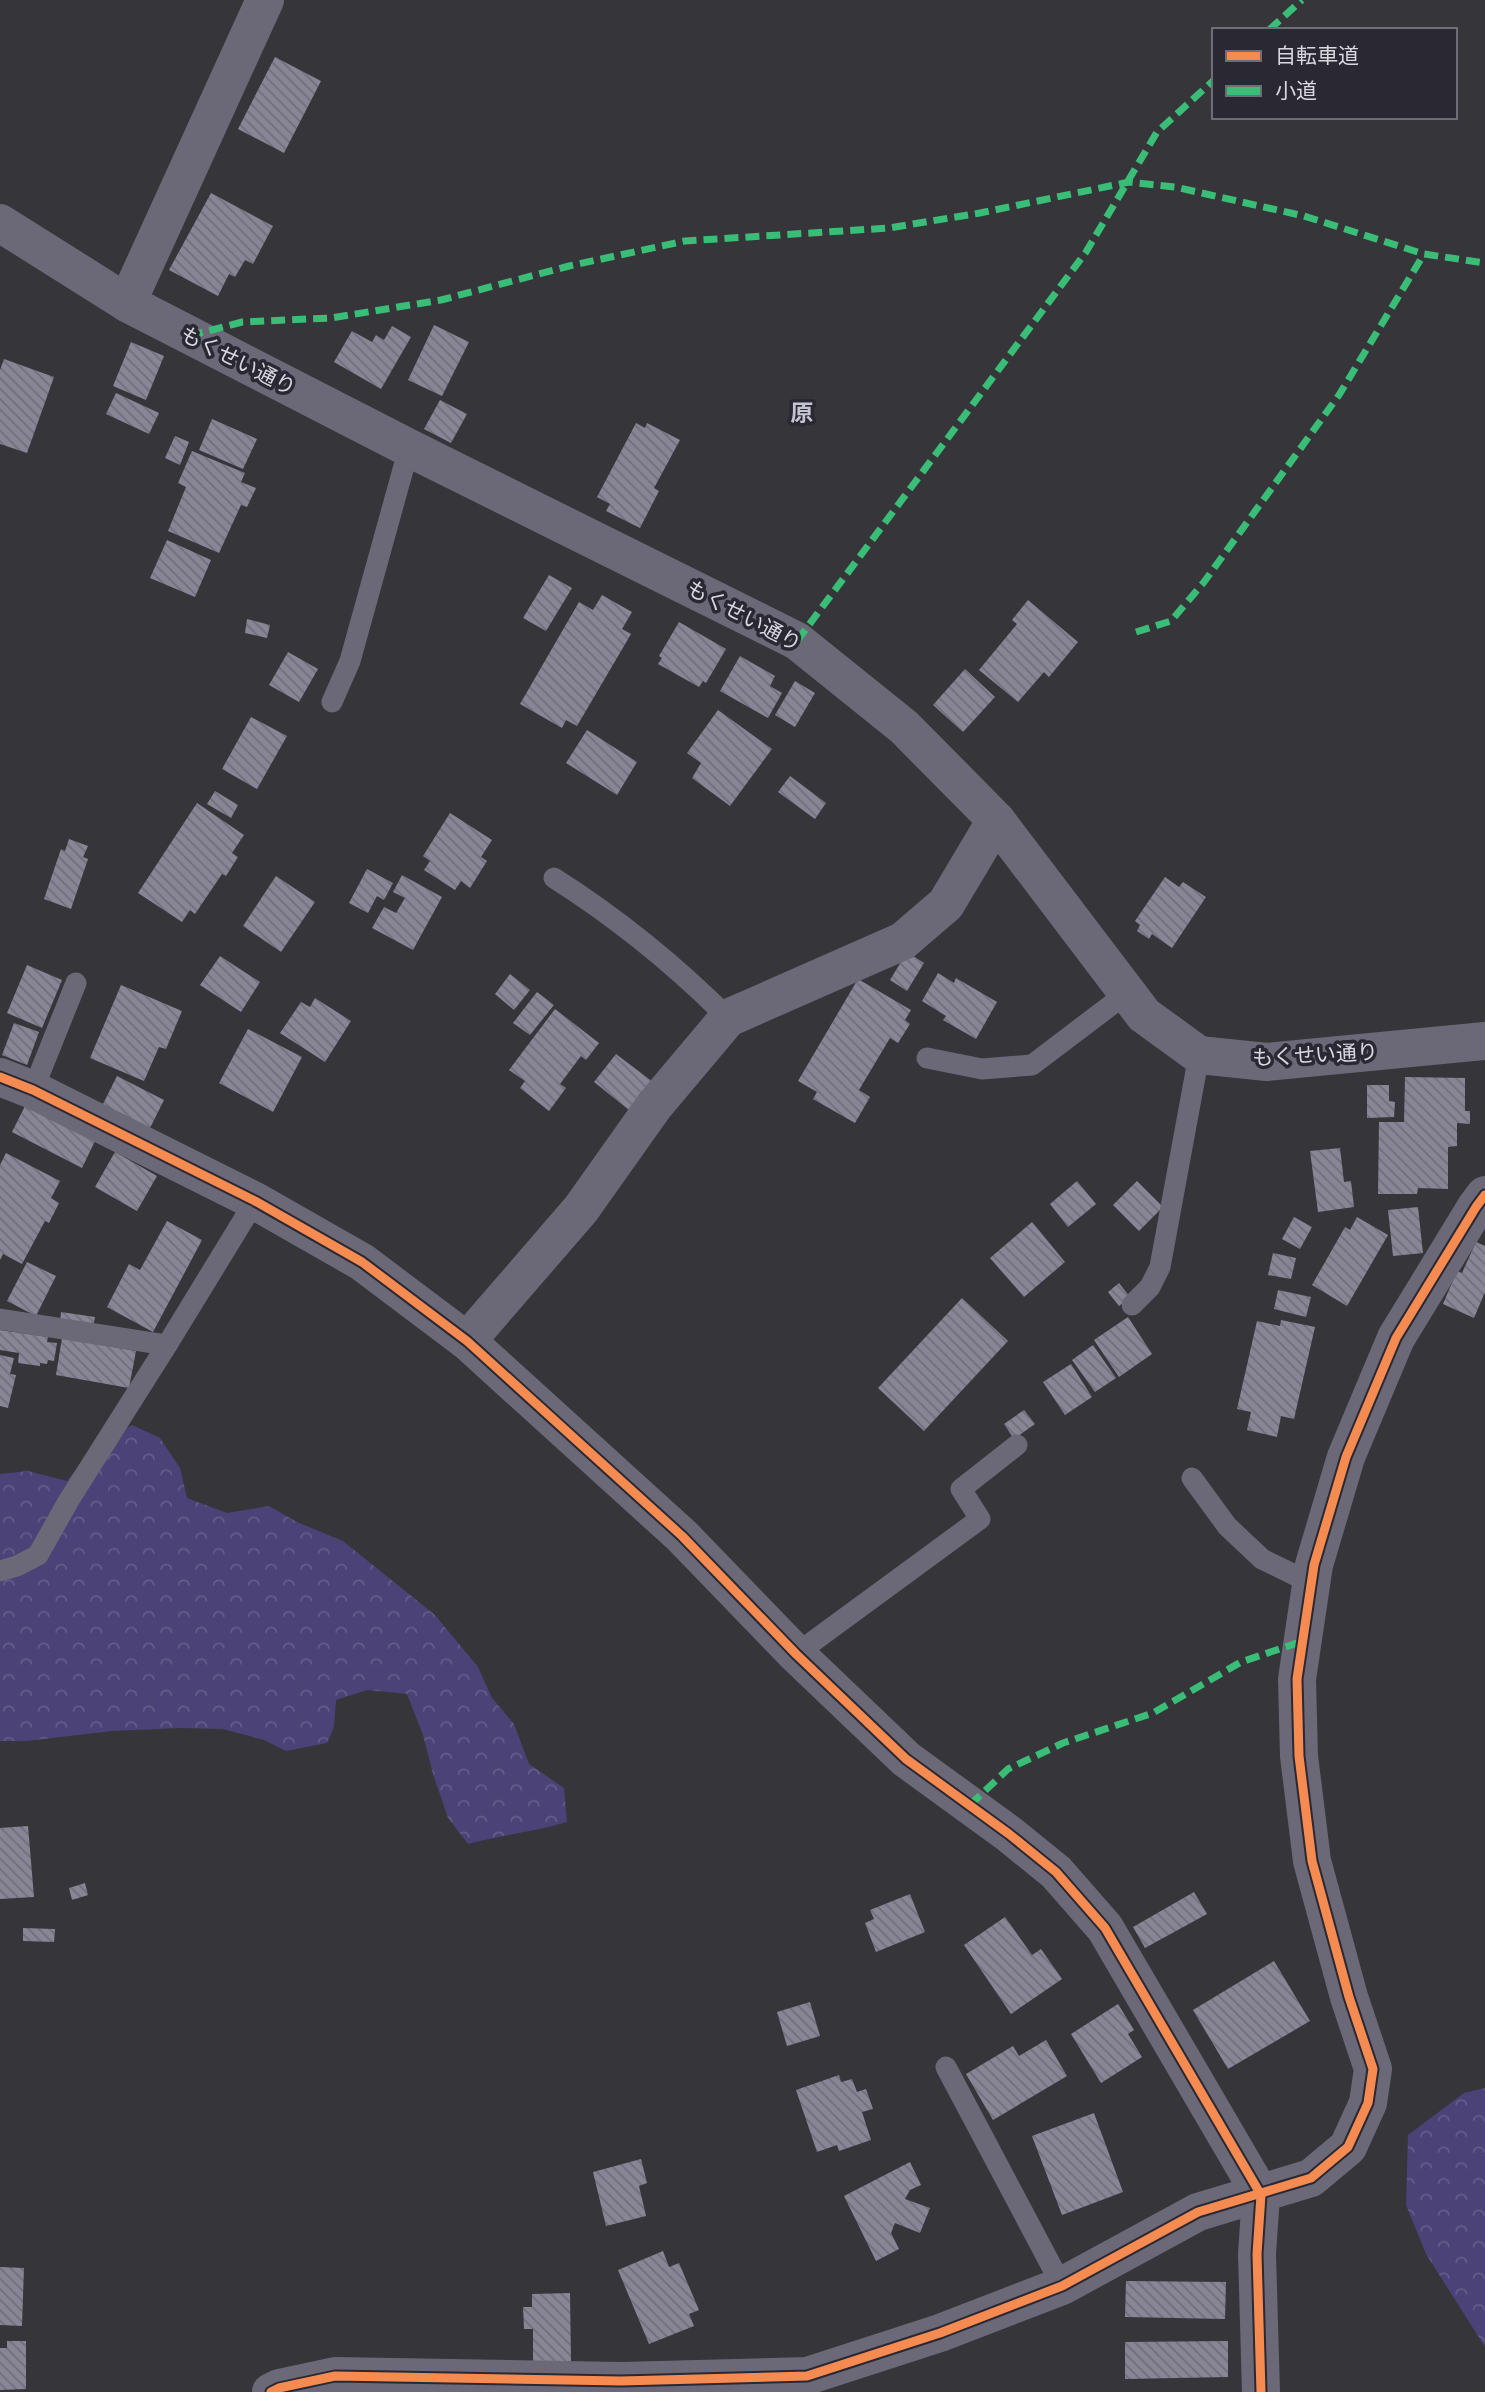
<svg xmlns="http://www.w3.org/2000/svg" width="1485" height="2392" viewBox="0 0 1485 2392" font-family="Jost,'Noto Sans JP',sans-serif">
<style>
.forest{fill:url(#forest-crowns)}
.building{fill:url(#building-back-hatch)}
.lines{fill:none;stroke-linecap:round;stroke-linejoin:round}
.service{stroke:#6b6977;stroke-width:21}
.minor{stroke:#6b6977;stroke-width:38}
.tertiary{stroke:#6b6977;stroke-width:38}
.quiet{stroke:#3abd76;stroke-width:7;stroke-dasharray:14 7;stroke-linecap:butt}
.cycleway-casing{stroke:#292833;stroke-width:13}
.cycleway{stroke:#f68b52;stroke-width:9}
.labels{text-anchor:middle;stroke-width:7;stroke-linejoin:round;paint-order:stroke}
.street-label{font-size:21px;fill:#d9d8e0;stroke:#292833}
.neighbourhood-label{font-size:23px;font-weight:bold;fill:#c5c4d2;stroke:#292833}
</style>
<defs>
<pattern id="forest-crowns" width="20" height="18" patternUnits="userSpaceOnUse" patternTransform="scale(1.75)"><rect width="20" height="18" fill="#4b4277"/><path d="M2 6a3 3 0 1 1 6 0M12 15a3 3 0 1 1 6 0" fill="none" stroke="#645d8a"/></pattern>
<pattern id="building-back-hatch" width="6" height="6" patternUnits="userSpaceOnUse" patternTransform="scale(1.75)"><rect width="6" height="6" fill="#888696"/><path d="M-1 5l2 2M0 0l6 6M5-1l2 2" fill="none" stroke="#6f6e79"/></pattern>
</defs>
<rect width="100%" height="100%" fill="#35353a"/>
<!-- forest -->
<g class="forest">
<path d="M132,1425L160,1438L180,1468L187,1498L227,1513L269,1506L297,1522L343,1541L435,1615L478,1667L492,1698L514,1724L529,1764L564,1788L567,1822C534,1832 501,1835 468,1844L448,1818L433,1774L423,1735L407,1694L367,1690L336,1700L334,1727L327,1743L286,1751L264,1740L223,1729L180,1728L112,1731L27,1741H0V1474L28,1471L67,1481L95,1445Z"/>
<polygon points="1485,2088 1485,2347 1426,2254 1406,2205 1408,2135 1464,2093"/>
</g>
<!-- building -->
<g class="building">
<polygon points="275,57 321,81 284,153 238,129"/>
<polygon points="211,193 273,226 253,264 245,260 235,277 229,274 218,296 169,270"/>
<polygon points="434,325 469,342 442,396 408,380"/>
<polygon points="392,326 411,337 381,389 334,362 352,331 372,342 376,335 384,340"/>
<polygon points="131,342 164,356 146,400 113,386"/>
<polygon points="4,359 54,377 27,453 0,444 0,370"/>
<polygon points="116,393 159,413 149,434 106,414"/>
<polygon points="440,400 467,414 451,443 424,429"/>
<polygon points="212,419 257,439 243,469 199,450"/>
<polygon points="636,423 645,428 647,423 680,440 654,488 659,491 640,528 606,511 610,504 597,497"/>
<polygon points="175,436 189,442 180,465 165,458"/>
<polygon points="192,451 245,473 241,482 256,488 247,507 241,505 219,553 168,531 186,487 178,483"/>
<polygon points="167,540 211,560 195,597 150,578"/>
<polygon points="549,575 572,588 546,631 523,618"/>
<polygon points="602,595 632,612 622,629 631,634 577,726 566,720 562,728 520,704 579,602 593,610"/>
<polygon points="1028,600 1078,642 1049,677 1044,672 1018,702 979,670 1017,624 1012,620"/>
<polygon points="247,619 270,625 267,638 245,633"/>
<polygon points="679,622 726,649 706,683 703,681 699,687 658,664 662,658 659,656"/>
<polygon points="288,652 318,669 299,702 269,685"/>
<polygon points="740,656 775,676 770,686 782,693 768,718 720,691"/>
<polygon points="965,669 995,697 963,732 933,705"/>
<polygon points="795,681 815,693 795,727 775,715"/>
<polygon points="718,710 772,749 730,806 692,778 701,763 687,753"/>
<polygon points="251,717 287,736 257,789 222,769"/>
<polygon points="587,730 637,762 617,795 566,763"/>
<polygon points="790,776 826,803 815,819 778,792"/>
<polygon points="215,791 238,805 231,818 207,804"/>
<polygon points="197,803 244,835 232,853 238,857 226,876 222,874 195,914 190,910 182,922 138,893"/>
<polygon points="450,813 492,840 481,857 487,861 470,888 461,881 455,890 424,870 430,861 423,856"/>
<polygon points="69,839 88,846 83,857 88,859 71,909 44,899 61,849 65,851"/>
<polygon points="367,869 393,883 384,900 377,896 368,913 349,903"/>
<polygon points="402,875 442,897 413,950 372,928 384,907 396,913 405,898 393,892"/>
<polygon points="276,876 315,902 281,952 243,926"/>
<polygon points="1165,877 1179,887 1183,882 1206,897 1172,948 1152,934 1149,939 1137,931 1140,925 1135,921"/>
<polygon points="907,952 924,963 907,991 890,980"/>
<polygon points="220,956 260,982 241,1012 200,985"/>
<polygon points="27,965 62,980 42,1028 7,1013"/>
<polygon points="938,973 954,983 956,978 997,1002 976,1039 943,1020 946,1016 922,1001"/>
<polygon points="510,974 530,990 514,1010 495,994"/>
<polygon points="858,979 911,1010 905,1020 910,1024 898,1043 890,1038 859,1090 870,1097 855,1123 813,1099 817,1092 798,1081"/>
<polygon points="121,985 182,1011 166,1049 159,1047 144,1081 90,1058"/>
<polygon points="537,992 554,1005 530,1035 513,1023"/>
<polygon points="315,998 351,1021 325,1062 280,1033 301,1002 310,1007"/>
<polygon points="555,1009 599,1043 586,1060 581,1056 560,1084 566,1088 549,1111 520,1088 525,1081 509,1070"/>
<polygon points="14,1023 39,1032 27,1065 2,1055"/>
<polygon points="248,1029 302,1057 273,1112 219,1083"/>
<polygon points="616,1054 657,1085 634,1114 594,1082"/>
<polygon points="117,1076 164,1100 148,1132 101,1108"/>
<polygon points="1405,1077 1465,1078 1465,1111 1470,1111 1470,1124 1457,1123 1457,1146 1448,1147 1448,1189 1418,1188 1417,1194 1378,1194 1379,1122 1404,1122"/>
<polygon points="1367,1085 1389,1085 1389,1101 1395,1102 1394,1117 1367,1118"/>
<polygon points="25,1106 95,1141 82,1168 12,1132"/>
<polygon points="1340,1148 1344,1182 1351,1181 1354,1207 1318,1212 1310,1151"/>
<polygon points="115,1152 157,1176 137,1211 95,1187"/>
<polygon points="6,1153 60,1181 51,1198 59,1203 49,1223 45,1221 22,1264 3,1254 0,1260 0,1165"/>
<polygon points="1077,1181 1096,1204 1068,1227 1050,1204"/>
<polygon points="1137,1181 1163,1207 1139,1231 1113,1205"/>
<polygon points="1418,1207 1423,1253 1393,1256 1388,1210"/>
<polygon points="1294,1217 1312,1227 1300,1249 1282,1239"/>
<polygon points="1357,1217 1388,1235 1347,1306 1312,1285 1345,1227 1350,1230"/>
<polygon points="167,1221 202,1240 153,1332 107,1307 129,1264 140,1270"/>
<polygon points="1032,1222 1065,1262 1024,1297 990,1258"/>
<polygon points="1476,1242 1485,1246 1485,1292 1474,1318 1443,1304 1457,1271 1462,1273"/>
<polygon points="1273,1253 1296,1258 1291,1279 1268,1275"/>
<polygon points="27,1262 56,1276 36,1316 7,1301"/>
<polygon points="1119,1283 1130,1297 1119,1306 1108,1292"/>
<polygon points="1278,1290 1311,1297 1306,1317 1274,1309"/>
<polygon points="962,1298 1008,1341 924,1431 878,1388"/>
<polygon points="61,1312 95,1317 93,1327 60,1322"/>
<polygon points="1128,1317 1152,1354 1119,1377 1094,1340"/>
<polygon points="1281,1320 1315,1327 1294,1419 1281,1416 1277,1437 1247,1430 1251,1412 1237,1409 1257,1321 1280,1326"/>
<polygon points="0,1330 48,1337 47,1342 57,1343 54,1361 48,1360 47,1364 40,1363 40,1366 18,1363 19,1353 0,1350"/>
<polygon points="62,1338 136,1351 129,1388 56,1375"/>
<polygon points="1093,1345 1116,1378 1095,1392 1072,1360"/>
<polygon points="0,1355 14,1358 10,1374 16,1375 8,1408 0,1406"/>
<polygon points="1071,1364 1092,1397 1065,1415 1043,1382"/>
<polygon points="1024,1410 1035,1424 1014,1439 1004,1424"/>
<polygon points="28,1826 34,1897 0,1899 0,1828"/>
<polygon points="85,1883 88,1895 72,1900 69,1888"/>
<polygon points="1194,1892 1207,1914 1145,1948 1133,1927"/>
<polygon points="910,1894 925,1932 876,1952 865,1923 874,1919 870,1910"/>
<polygon points="1005,1917 1032,1955 1041,1949 1062,1979 1011,2014 964,1945"/>
<polygon points="23,1928 55,1929 54,1942 23,1941"/>
<polygon points="1274,1961 1310,2021 1228,2069 1193,2010"/>
<polygon points="810,2002 820,2036 787,2046 777,2012"/>
<polygon points="1118,2004 1134,2030 1128,2034 1142,2057 1101,2083 1071,2034"/>
<polygon points="1046,2040 1067,2076 993,2120 966,2074 1013,2046 1019,2056"/>
<polygon points="839,2075 841,2082 852,2079 857,2092 866,2089 873,2109 862,2112 871,2140 839,2151 837,2145 817,2152 796,2090"/>
<polygon points="1094,2113 1123,2192 1062,2215 1032,2136"/>
<polygon points="641,2159 647,2183 639,2186 646,2216 606,2226 593,2172"/>
<polygon points="910,2162 921,2185 910,2190 905,2199 930,2208 920,2233 895,2223 891,2233 899,2249 876,2261 844,2196"/>
<polygon points="663,2251 669,2267 679,2263 699,2310 689,2314 694,2326 649,2344 618,2270"/>
<polygon points="0,2267 24,2268 22,2326 0,2325"/>
<polygon points="1126,2281 1226,2282 1225,2319 1125,2317"/>
<polygon points="570,2293 571,2361 533,2361 533,2329 524,2329 523,2307 532,2307 532,2294"/>
<polygon points="7,2341 26,2341 26,2389 0,2390 0,2348 7,2348"/>
<polygon points="1228,2341 1228,2377 1125,2379 1125,2342"/>
</g>
<g class="lines">
<!-- service -->
<g class="service">
<polyline points="332,702 350,661 409,448"/>
<path d="M554,878C617,918 675,965 728,1018"/>
<polyline points="927,1058 982,1069 1032,1065 1127,993"/>
<polyline points="33,1090 76,983"/>
<polyline points="1132,1305 1150,1287 1160,1267 1199,1055"/>
<polyline points="0,1319 167,1345"/>
<polyline points="1192,1478 1227,1526 1262,1559 1311,1583"/>
<polyline points="0,1571 17,1566 38,1555 69,1500 167,1345 255,1201"/>
<polyline points="796,1654 980,1519 961,1489 1017,1445"/>
<polyline points="946,2067 1062,2286"/>
</g>
<!-- minor -->
<g class="minor">
<polyline points="127,303 265,0"/>
<polyline points="0,1077 33,1090 255,1201 362,1262 467,1341 682,1536 796,1654 906,1759 1009,1834 1056,1872 1105,1928 1261,2195 1257,2254 1261,2392"/>
<polyline points="467,1341 581,1209 654,1106 728,1018 903,941 946,904 996,820"/>
<polyline points="271,2392 279,2388 335,2376 621,2381 807,2376 940,2333 1062,2286 1198,2212 1311,2178 1348,2147 1368,2103 1373,2069 1349,1997 1312,1861 1299,1756 1297,1679 1314,1565 1346,1457 1396,1338 1476,1207 1485,1195"/>
</g>
<!-- tertiary -->
<polyline class="tertiary" points="0,223 127,303 409,448 797,641 904,727 996,820 1144,1015 1199,1055 1267,1062 1485,1041"/>
<!-- quiet -->
<g class="quiet">
<polyline points="1269,30 1302,0"/>
<polyline points="189,336 242,322 331,318 441,300 569,266 685,241 889,228 980,213 1129,182 1175,187 1304,216 1424,254 1485,263"/>
<polyline points="1136,632 1171,621 1204,582 1339,395 1424,254"/>
<polyline points="797,641 1086,252 1157,132 1214,80"/>
<polyline points="970,1805 1008,1769 1063,1743 1153,1713 1241,1662 1303,1641"/>
</g>
<!-- cycleway casing -->
<g class="cycleway-casing">
<g id="cycleway">
<polyline points="0,1077 33,1090 255,1201 362,1262 467,1341 682,1536 796,1654 906,1759 1009,1834 1056,1872 1105,1928 1261,2195 1257,2254 1261,2392"/>
<polyline points="271,2392 279,2388 335,2376 621,2381 807,2376 940,2333 1062,2286 1198,2212 1311,2178 1348,2147 1368,2103 1373,2069 1349,1997 1312,1861 1299,1756 1297,1679 1314,1565 1346,1457 1396,1338 1476,1207 1485,1195"/>
</g>
</g>
<!-- cycleway -->
<use href="#cycleway" class="cycleway"/>
</g>
<g class="labels">
<!-- street labels -->
<g class="street-label">
<text transform="translate(238 361) rotate(27)" y="7">もくせい通り</text>
<text transform="translate(744 616) rotate(28)" y="7">もくせい通り</text>
<text transform="translate(1315 1055) rotate(-3)" y="7">もくせい通り</text>
</g>
<!-- neighbourhood labels -->
<g class="neighbourhood-label">
<text x="802" y="421">原</text>
</g>
</g>
<!-- legend -->
<rect x="1212" y="28" width="245" height="91" fill="#292833" stroke="#6f6e78" stroke-width="2"/>
<rect x="1226" y="51" width="35" height="10" fill="#f68b52" stroke="#6f6e78" stroke-width="2"/>
<text x="1275" y="63" font-size="21" fill="#d9d8e0">自転車道</text>
<rect x="1226" y="86" width="35" height="10" fill="#3abd76" stroke="#6f6e78" stroke-width="2"/>
<text x="1275" y="98" font-size="21" fill="#d9d8e0">小道</text>
</svg>
